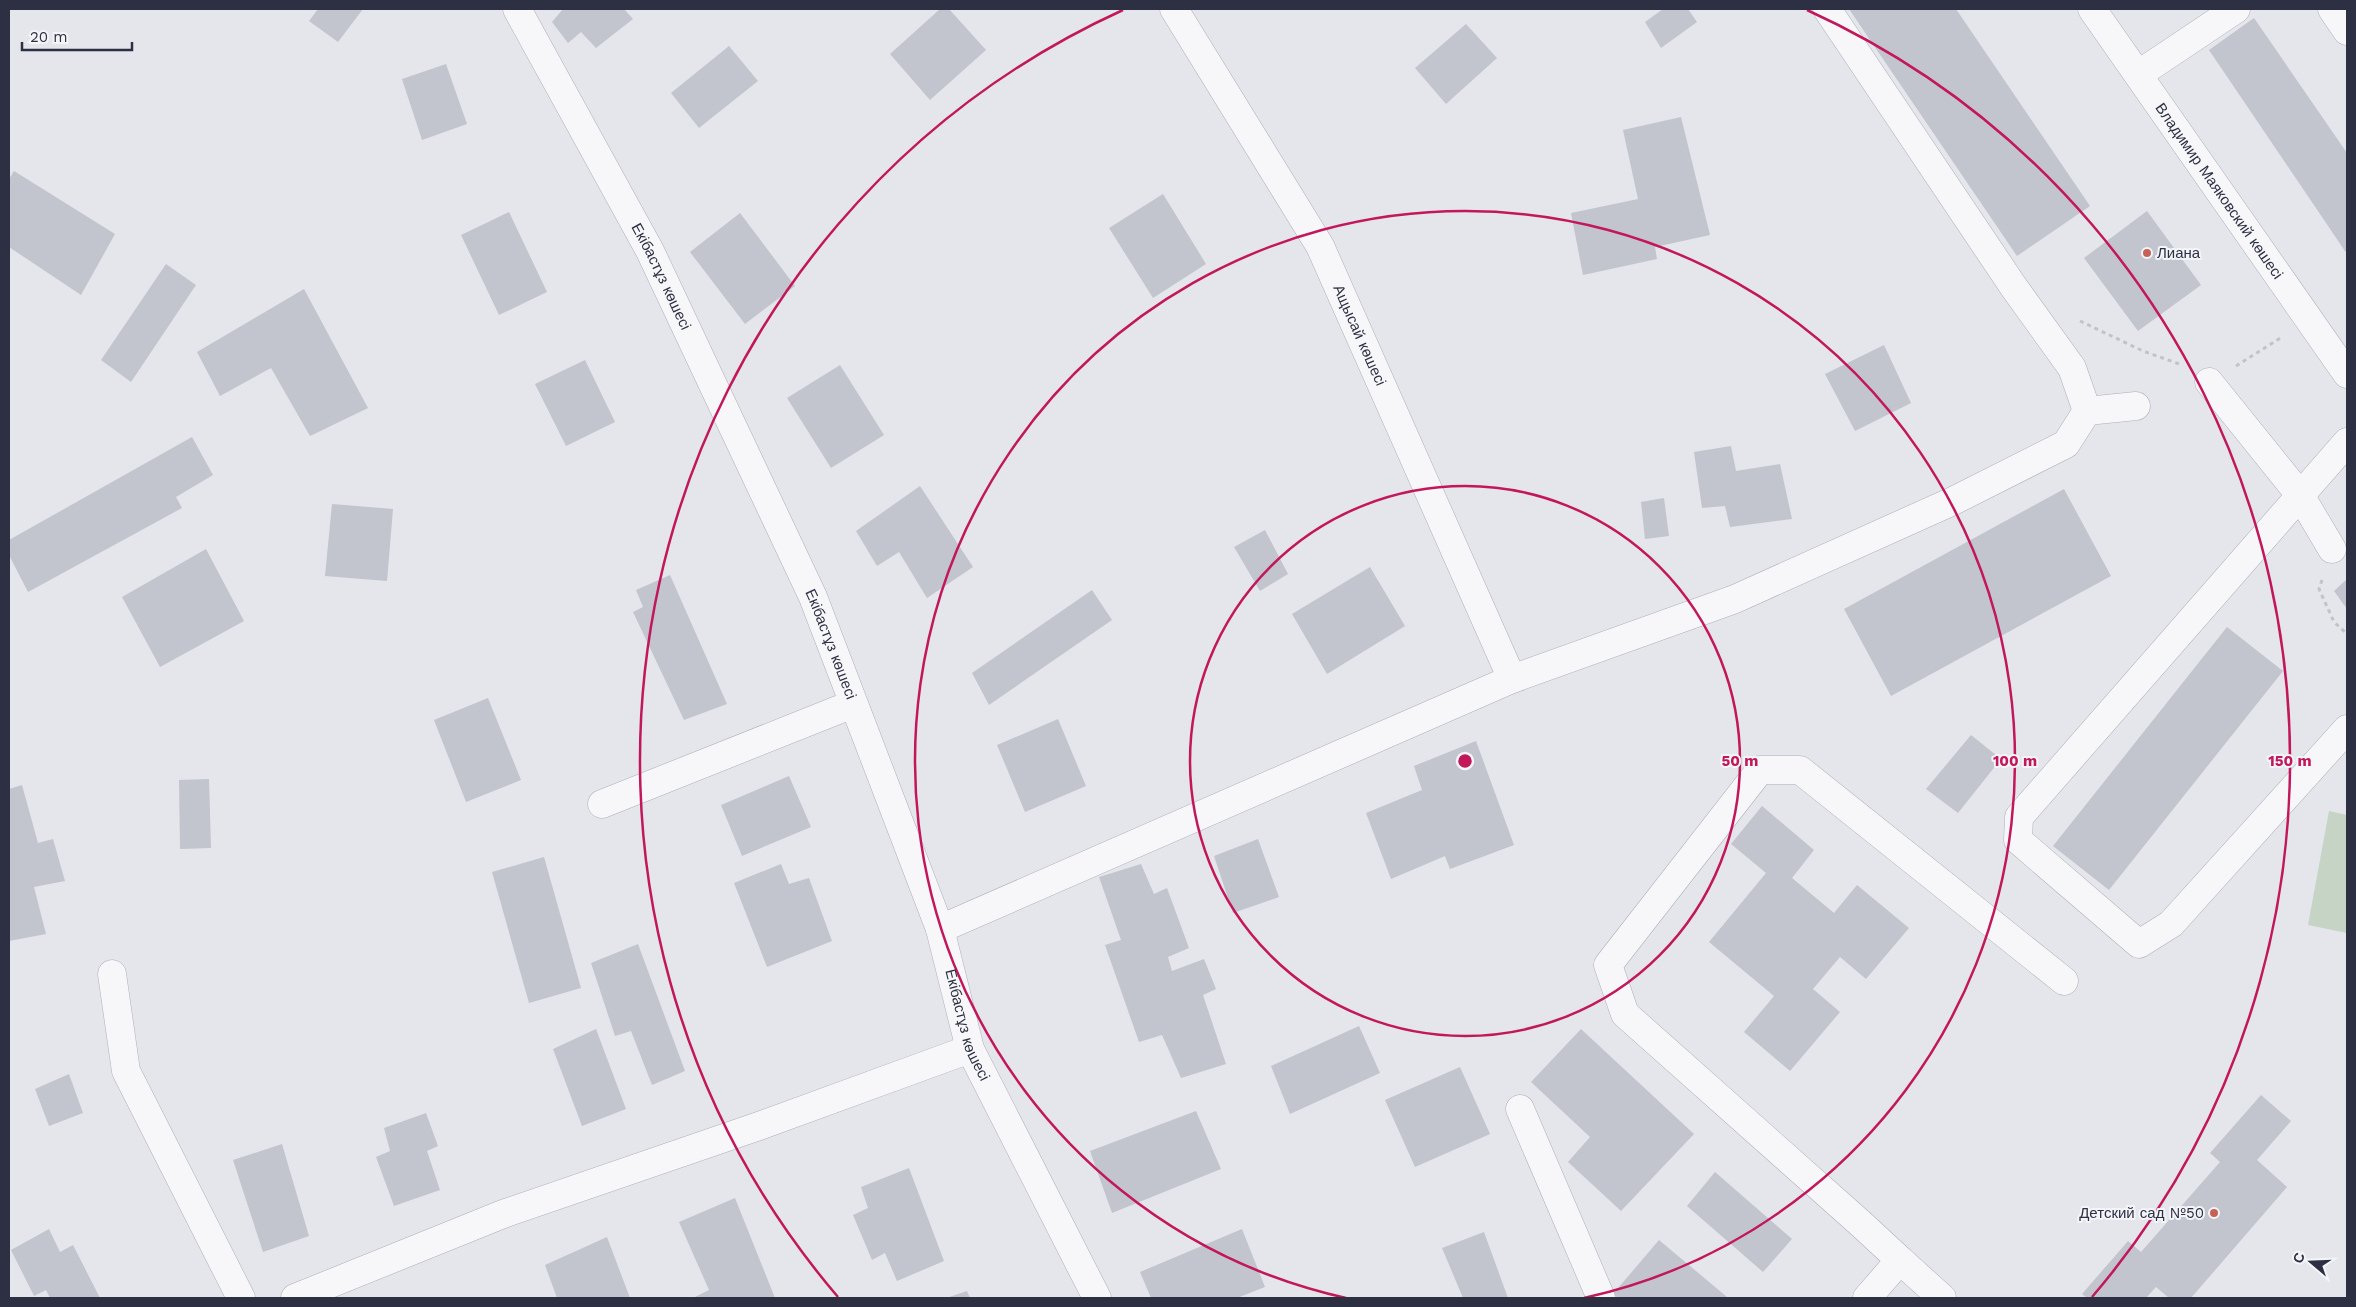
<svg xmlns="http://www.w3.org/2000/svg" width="2356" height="1307" font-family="'Work Sans',sans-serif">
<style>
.green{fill:#c6d4c6}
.building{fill:#c2c4ce}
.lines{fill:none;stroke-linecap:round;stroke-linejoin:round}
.minor-casing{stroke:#aeafb9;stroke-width:29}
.path{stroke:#c2c3ca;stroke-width:3;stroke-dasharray:4 4;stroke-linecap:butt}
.minor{stroke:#f7f7fa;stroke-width:28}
.ring{fill:none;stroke:#c2185b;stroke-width:2.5}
.poi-dot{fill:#c56155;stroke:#f4f5f9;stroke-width:2}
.labels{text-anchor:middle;stroke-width:4;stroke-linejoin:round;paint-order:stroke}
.street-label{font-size:15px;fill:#2d3043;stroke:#f4f5f9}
.poi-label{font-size:15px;fill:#2d3043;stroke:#f4f5f9;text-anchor:start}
.centre{fill:#c2185b;stroke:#f4f5f9;stroke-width:2.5}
.ring-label{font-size:15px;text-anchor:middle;font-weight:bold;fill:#c2185b;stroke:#f4f5f9;stroke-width:4;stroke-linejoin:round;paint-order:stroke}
</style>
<rect width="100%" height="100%" fill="#e5e6eb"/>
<path class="green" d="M2329 811 2347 815V933L2308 925Z"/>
<path class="building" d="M318 9H363L338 42 309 21Z
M563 9H624L633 19 596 48 581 32 568 43 552 22Z
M940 9H949L986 50 930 100 890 54Z
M1663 9H1688L1697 22 1661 48 1645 22Z
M1849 9H1956L2090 206 2017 256Z
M2254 18 2347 153V254L2209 50Z
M1466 24 1497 58 1446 104 1415 68Z
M729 46 758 81 699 128 671 93Z
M446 64 467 124 422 140 402 79Z
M1681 117 1710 235 1655 247 1657 259 1583 275 1571 213 1638 199 1623 130Z
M14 171 115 234 81 295 9 247V179Z
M1163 194 1206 264 1153 298 1109 228Z
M2147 211 2201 285 2138 331 2084 258Z
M509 212 547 292 499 315 461 235Z
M740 213 795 286 745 324 690 252Z
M166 264 196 285 131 382 101 360Z
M304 289 368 408 310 436 271 368 220 396 197 352Z
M1884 345 1911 403 1855 431 1825 374Z
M585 360 615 422 566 446 535 384Z
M840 365 884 435 831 468 787 398Z
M192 437 213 475 176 497 182 508 28 592 9 555V540Z
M1731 446 1736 471 1780 464 1792 519 1730 527 1725 506 1702 508 1694 452Z
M920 486 973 567 927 598 899 552 877 566 856 531Z
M2064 489 2111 576 1891 696 1844 609Z
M1664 498 1669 536 1645 539 1641 502Z
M332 504 393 509 387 581 325 576Z
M1265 530 1288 574 1260 591 1234 547Z
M206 549 244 621 160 667 122 597Z
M1370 567 1405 626 1327 674 1292 614Z
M670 575 727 704 684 720 633 612 643 607 636 590Z
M2347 579V609L2334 591Z
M1092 590 1112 620 989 705 972 673Z
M2227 627 2283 671 2109 890 2053 846Z
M488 698 521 780 466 802 434 720Z
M1058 719 1086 786 1025 812 997 745Z
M1971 735 2001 759 1958 813 1926 789Z
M1476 741 1514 845 1450 869 1445 856 1391 879 1366 813 1422 790 1414 766Z
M789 776 811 827 742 856 721 805Z
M209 779 211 848 180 849 179 780Z
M22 785 38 843 53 839 65 881 34 887 46 934 9 941V789Z
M1762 806 1814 850 1792 878 1834 913 1857 885 1909 928 1866 979 1840 957 1813 989 1840 1012 1790 1071 1744 1032 1774 996 1709 942 1766 873 1731 844Z
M1258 839 1279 897 1233 913 1214 856Z
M544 857 581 988 529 1003 492 872Z
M781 864 789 884 809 878 832 941 767 967 734 883Z
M1141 864 1154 894 1167 888 1189 948 1168 957 1172 971 1204 959 1216 989 1203 995 1226 1064 1181 1078 1162 1035 1139 1042 1105 945 1121 940 1099 877Z
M638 944 685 1071 652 1085 631 1031 615 1036 591 963Z
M1359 1026 1380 1073 1290 1114 1271 1066Z
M596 1029 626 1109 582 1126 553 1049Z
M1581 1029 1694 1134 1621 1211 1568 1162 1590 1137 1531 1082Z
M1460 1067 1490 1134 1415 1167 1385 1100Z
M69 1074 83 1113 49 1126 35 1089Z
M2261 1095 2291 1121 2257 1160 2287 1187 2191 1298H2169L2156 1287 2146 1298H2087L2082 1294 2128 1241 2141 1252 2220 1162 2210 1153Z
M1196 1111 1221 1169 1112 1213 1090 1151Z
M426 1113 438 1146 427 1151 440 1190 394 1206 376 1157 390 1151 384 1128Z
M282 1144 309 1236 263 1252 233 1160Z
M909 1168 944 1261 897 1281 885 1253 872 1260 853 1215 868 1208 861 1187Z
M1715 1172 1792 1239 1763 1272 1687 1206Z
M735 1198 775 1298H693L709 1290 679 1222Z
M49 1229 60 1252 73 1245 100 1298H50L46 1290 34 1296 11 1250Z
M1242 1229 1265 1287 1237 1298H1151L1140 1272Z
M1484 1232 1508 1298H1463L1442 1248Z
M607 1237 630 1298H557L545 1265Z
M1659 1240 1727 1297 1726 1298H1618L1613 1294Z
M967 1291 970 1298H946Z"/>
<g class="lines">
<g class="minor-casing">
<g id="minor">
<path id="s1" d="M517 9 650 251 813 597 940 929 970 1049 1097 1298"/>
<path id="s2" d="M1174 9 1320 246 1512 679"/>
<path d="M1827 9 2013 286 2072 368 2087 411"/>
<path id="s3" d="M2092 9 2347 374"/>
<path d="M2332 9 2347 31"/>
<path d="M2139 74 2236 9"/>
<path d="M2209 382 2300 495 2332 549"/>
<path d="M2347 442 2019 817 2018 840 2139 944 2171 924 2347 729"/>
<path d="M602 804 853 704"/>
<path d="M940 929 1512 679 1735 599 1953 501 2066 444 2087 411 2136 406"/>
<path d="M112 974 126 1071 241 1298"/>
<path d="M1520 1109 1601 1298"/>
<path d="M1900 1260 1860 1223 1625 1014 1608 965 1760 770H1800L2064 981"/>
<path d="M295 1298 503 1214 759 1126 970 1049"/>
<path d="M1867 1298 1900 1260 1942 1298"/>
</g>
</g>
<path class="path" d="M2080 321 2143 351 2182 365
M2236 366 2282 337
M2322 580 2319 589 2334 622 2347 634"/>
<use href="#minor" class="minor"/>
</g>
<g class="ring">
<circle cx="1465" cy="761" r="275"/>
<path d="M1346 1298A550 550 0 1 1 1584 1298"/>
<path d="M838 1297A825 825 0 0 1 1123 10M1807 10A825 825 0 0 1 2092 1297"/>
</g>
<g class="poi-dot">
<circle cx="2147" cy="253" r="5"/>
<circle cx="2214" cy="1213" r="5"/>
</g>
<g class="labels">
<g class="street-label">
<text dy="5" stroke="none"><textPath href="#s3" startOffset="222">Владимир Маяковский көшесі</textPath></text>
<text dy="5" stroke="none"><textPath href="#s1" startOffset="304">Екібастұз көшесі</textPath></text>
<text dy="5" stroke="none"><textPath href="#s2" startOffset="376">Ащысай көшесі</textPath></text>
<text dy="5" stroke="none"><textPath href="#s1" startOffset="709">Екібастұз көшесі</textPath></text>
<text dy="5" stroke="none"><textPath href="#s1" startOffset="1114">Екібастұз көшесі</textPath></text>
</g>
<g class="poi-label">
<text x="2157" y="258">Лиана</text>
<text x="2204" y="1218" text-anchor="end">Детский сад №50</text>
</g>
</g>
<circle cx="1465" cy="761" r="8" class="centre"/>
<g class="ring-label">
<text x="1740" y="766">50 m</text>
<text x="2015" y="766">100 m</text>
<text x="2290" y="766">150 m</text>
</g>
<rect width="2356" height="1307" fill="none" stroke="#2d3043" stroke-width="20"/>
<g transform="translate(2311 1262) rotate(289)" stroke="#f4f5f9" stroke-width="4" paint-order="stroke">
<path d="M0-4L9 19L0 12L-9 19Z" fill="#2d3043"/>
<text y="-8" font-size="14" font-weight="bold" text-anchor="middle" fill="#2d3043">С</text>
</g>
<path d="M22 42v8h110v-8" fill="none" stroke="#2d3043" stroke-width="2.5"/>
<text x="30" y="42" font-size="15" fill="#2d3043" stroke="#f4f5f9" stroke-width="4" paint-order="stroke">20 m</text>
</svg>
